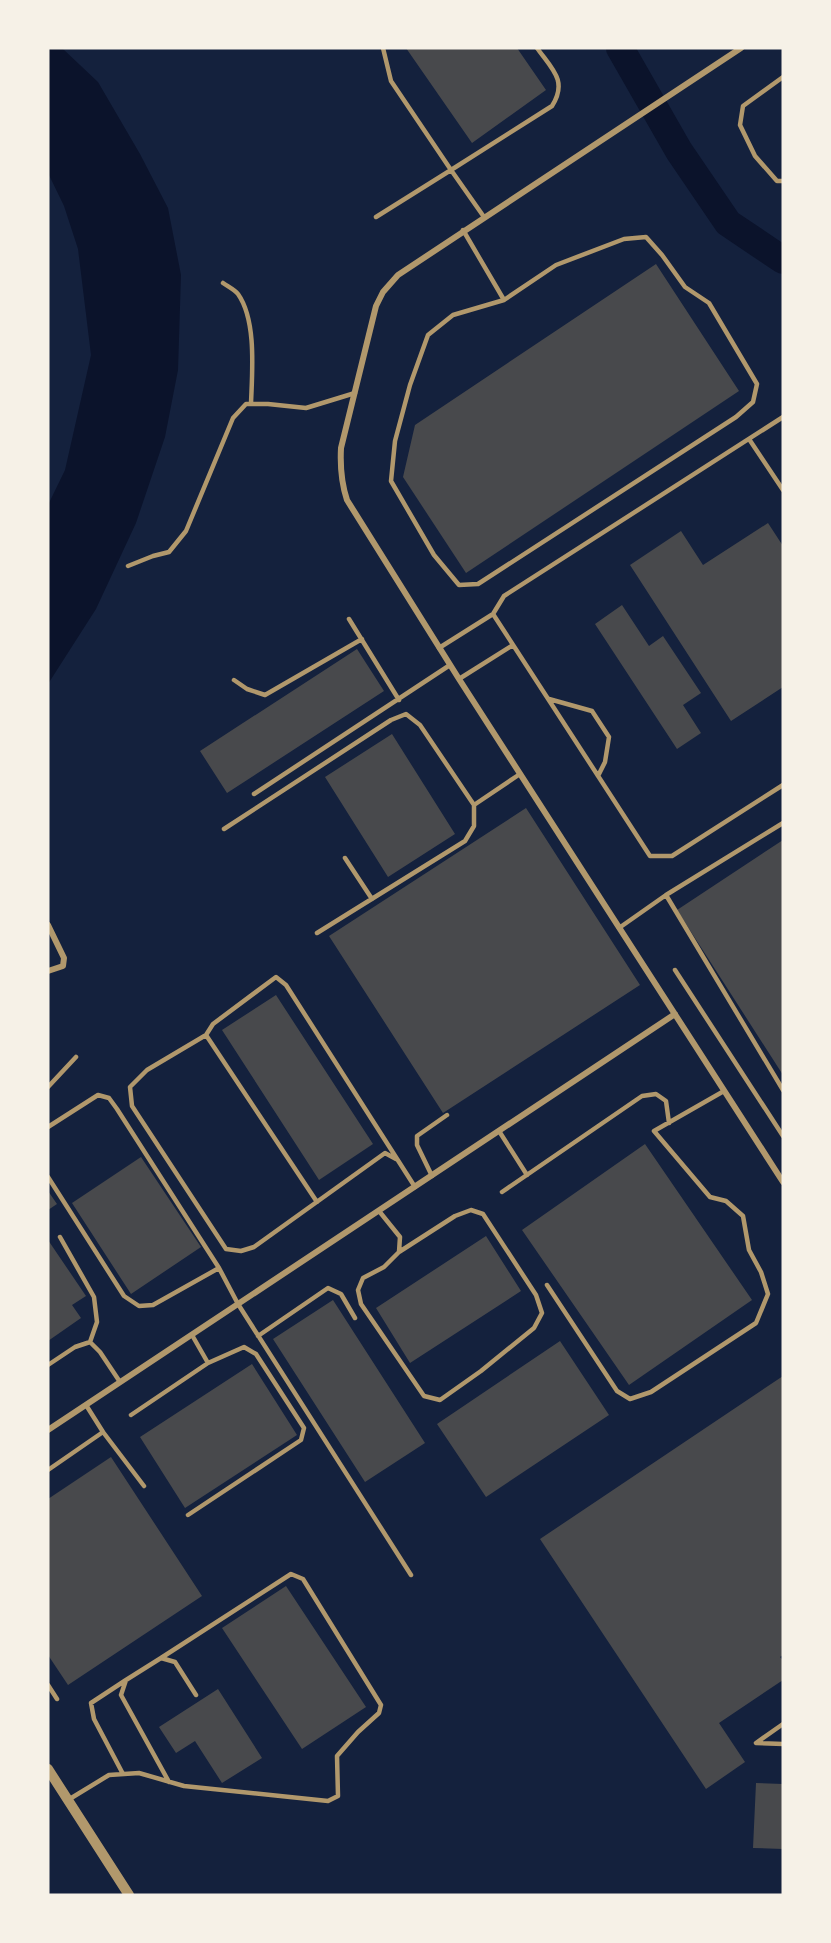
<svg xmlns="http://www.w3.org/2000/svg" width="831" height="1943" font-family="Arial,sans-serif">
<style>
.water{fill:#0b132b}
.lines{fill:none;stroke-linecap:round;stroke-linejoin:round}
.river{stroke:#0b132b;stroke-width:28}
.building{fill:#48494c}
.service{stroke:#b1986c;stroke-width:4.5}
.minor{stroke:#b1986c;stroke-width:6}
.tertiary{stroke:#b1986c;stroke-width:10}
</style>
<rect width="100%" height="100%" fill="#14213d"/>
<path class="water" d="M48 48H62L98 82 140 154 168 208 181 275 178 370 165 437 136 523 96 609 48 684V505L65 470 91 355 78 249 64 206 48 173Z"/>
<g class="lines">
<path class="river" d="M620 48 679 151 728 223 783 260"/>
</g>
<path class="building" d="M406 48H517L546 90 472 143Z
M656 264 739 391 466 573 403 477 415 425Z
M768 523 783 546V687L731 721 630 565 681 531 703 565Z
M622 605 649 646 663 636 701 693 683 705 701 733 677 749 595 624Z
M357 649 384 691 227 793 200 751Z
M392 734 455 834 388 877 325 777Z
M526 808 640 985 443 1113 329 936Z
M783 840V1075L677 910Z
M276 995 373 1144 319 1180 222 1030Z
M645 1144 752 1300 629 1385 522 1230Z
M141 1157 201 1247 131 1294 72 1203Z
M48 1191 57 1204 48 1210Z
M486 1236 521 1291 410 1363 376 1308Z
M48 1240 86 1296 72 1305 81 1318 48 1341Z
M333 1300 425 1443 365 1482 273 1339Z
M560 1341 609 1415 486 1497 437 1424Z
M252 1364 297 1435 185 1508 140 1437Z
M783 1376V1655L780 1657 783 1660V1680L719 1723 745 1762 706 1789 540 1539Z
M111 1457 202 1596 68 1685 48 1655V1499Z
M286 1586 366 1707 302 1749 222 1628Z
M218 1689 262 1758 222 1783 195 1741 176 1753 159 1727Z
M756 1783 783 1784V1849L753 1848Z"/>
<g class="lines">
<path class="service" d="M783 77 743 106 740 125 755 156 777 181H783
M376 217 451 170 391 81 383 48
M484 217 451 170 552 106C568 81 552 69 537 48
M463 230 504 300
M646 237 662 255 685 287 709 303 757 384 753 402 736 417 478 584 459 585 434 555 391 481 395 441 410 385 428 335 453 315 504 300 556 265 624 239Z
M223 283C227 286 235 290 238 294 257 321 252 373 251 404
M749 439 783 490
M128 566 153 556 169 552 186 531 233 418 246 404H268L306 408 355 393
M493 614 650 856H672L783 785
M349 619 399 700
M439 648 493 614 504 596 783 417
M459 679 513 645
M234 680 247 689 265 695 362 639
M549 699 592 711 609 737 605 762 598 776
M254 794 450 665
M224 829 391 720 406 714 420 725 474 805
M345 858 372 899
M666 895 783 1090
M619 928 666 895 783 823
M317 933 465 841 474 826V805L520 774
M675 970 783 1136
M206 1035 317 1202
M48 1087 76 1057
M48 1127 98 1095 109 1098 117 1109 219 1268 238 1304 411 1575
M499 1131 527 1175
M396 1159 385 1153 254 1247 241 1251 226 1249 132 1106 130 1087 147 1070 206 1035 213 1024 276 977 286 985 415 1187
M432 1176 417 1145V1136L447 1115
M48 1177 124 1296 139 1306 153 1305 219 1268
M502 1192 642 1096 656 1094 666 1101 669 1123
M471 1210 483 1214 536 1295 542 1313 534 1328 481 1371 440 1400 424 1396 361 1304 358 1290 363 1278 384 1267 399 1252 455 1216Z
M379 1211 400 1237 399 1252
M60 1237 94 1297 97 1322 90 1342
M547 1285 617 1391 630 1399 651 1392 756 1323 768 1294 761 1272 749 1250 743 1216 726 1201 710 1197 654 1131 724 1091
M258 1336 328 1288 341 1294 355 1318
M48 1365 75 1347 90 1342 100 1352 120 1382
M131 1415 208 1363 192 1335
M103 1432 144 1486
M48 1470 103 1432 86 1405
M188 1515 301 1440 304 1428 256 1354 244 1347 208 1363
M48 1685 57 1699
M783 1724 756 1743 783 1744
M123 1774 94 1719 91 1703 126 1680
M169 1782 121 1695 126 1680 161 1658 175 1662 196 1695
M68 1800 109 1775 139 1773 184 1786 328 1801 338 1796 337 1756 358 1732 379 1713 381 1705 303 1579 291 1574 161 1658"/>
<path class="minor" d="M741 48 398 275 383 292 376 306 341 448C340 467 341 482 347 500L459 679 783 1182
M48 925 64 958 63 966 48 971
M48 1430 675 1014"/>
<path class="tertiary" d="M48 1769 129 1895"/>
</g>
<rect width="831" height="1943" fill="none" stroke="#f6f1e7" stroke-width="99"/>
</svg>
